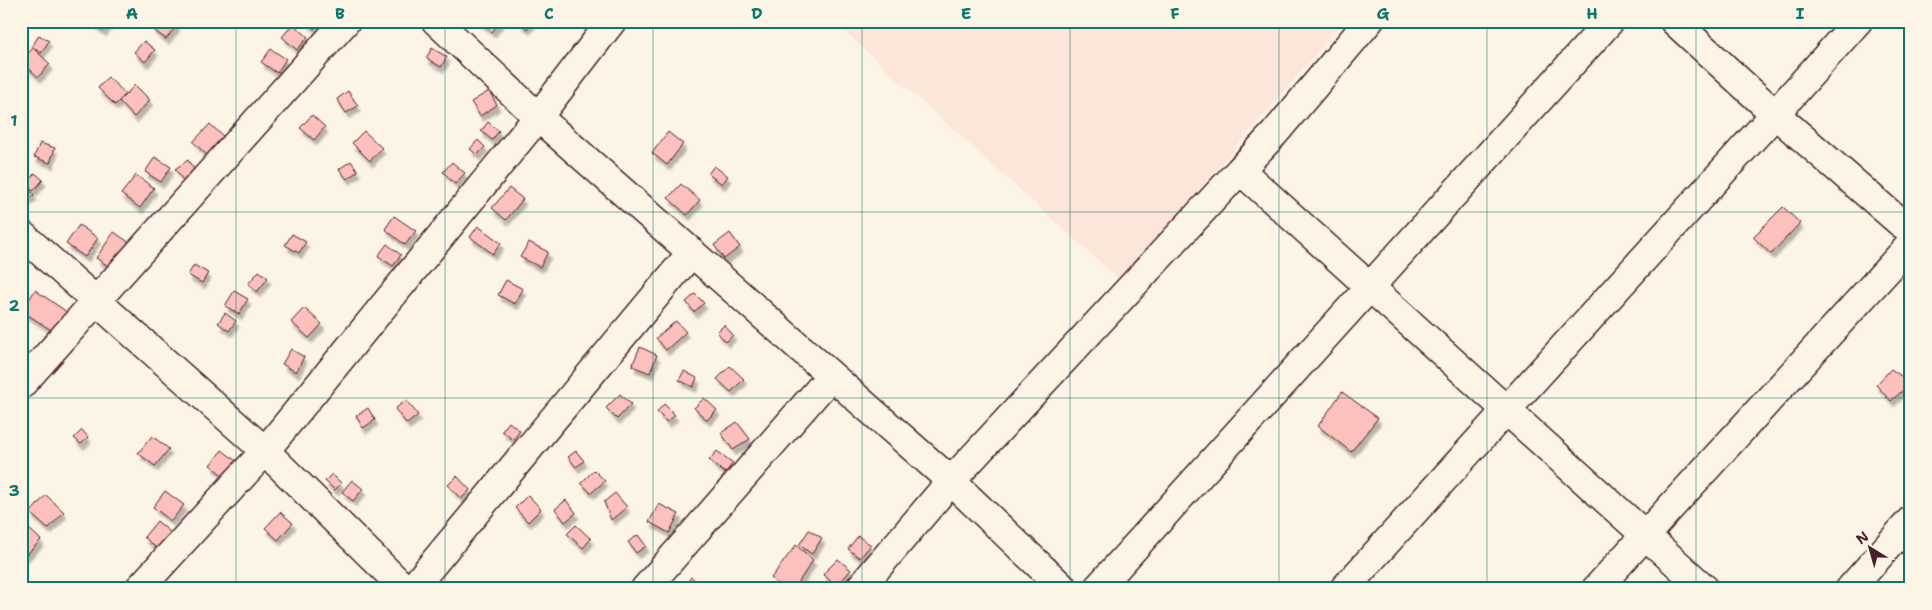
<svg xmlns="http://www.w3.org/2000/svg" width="1932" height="610" font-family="'Shantell Sans',sans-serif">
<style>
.built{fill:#fce5d9}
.building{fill:#fcc0bd;stroke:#4a1f2b;filter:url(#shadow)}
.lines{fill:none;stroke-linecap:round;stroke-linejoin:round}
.minor-casing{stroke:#4a1f2b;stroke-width:31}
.minor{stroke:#fcf5e5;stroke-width:28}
.grid{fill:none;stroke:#0f766e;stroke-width:1;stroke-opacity:0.55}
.neatline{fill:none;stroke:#0f766e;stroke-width:2}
.grid-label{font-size:16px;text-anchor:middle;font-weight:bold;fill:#0f766e}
</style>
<defs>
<filter id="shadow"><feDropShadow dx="3" dy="5.5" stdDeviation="1" flood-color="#0004"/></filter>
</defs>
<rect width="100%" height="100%" fill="#fcf5e5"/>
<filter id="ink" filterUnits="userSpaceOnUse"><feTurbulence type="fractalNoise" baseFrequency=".02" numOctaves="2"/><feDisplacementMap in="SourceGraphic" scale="10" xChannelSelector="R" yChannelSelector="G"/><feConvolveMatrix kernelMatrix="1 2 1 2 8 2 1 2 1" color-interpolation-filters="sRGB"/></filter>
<g filter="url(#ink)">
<path class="built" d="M833 21H1344L1121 281Z"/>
<path class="building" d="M90 21H111L103 31Z
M158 21H173L177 25 166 39 152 29Z
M305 21H320L314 29Z
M479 21H501L492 32Z
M518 21H533L527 29Z
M293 24 308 37 297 50 282 37Z
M39 35 49 41 41 53 32 47Z
M144 41 155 50 145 62 134 52Z
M33 48 50 64 38 77 21 61Z
M432 48 447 57 441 67 426 58Z
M271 49 286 59 277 73 261 62Z
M108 77 126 94 115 105 98 88Z
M135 85 150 100 134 117 119 101Z
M348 91 358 106 346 113 337 99Z
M489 91 497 105 480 116 471 102Z
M312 115 325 127 314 140 300 128Z
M488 122 499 131 492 140 481 131Z
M210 124 225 138 208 156 193 142Z
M364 131 382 148 370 161 352 143Z
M668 132 683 144 667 165 652 153Z
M478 140 485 147 477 155 470 149Z
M40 143 55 148 50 163 34 157Z
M155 157 171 167 161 182 145 172Z
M188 160 197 174 185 183 175 169Z
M351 161 358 171 347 179 339 169Z
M452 162 465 173 455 184 443 172Z
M714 166 728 176 722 184 708 174Z
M35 173 43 180 33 191 25 184Z
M136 175 154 188 140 208 121 194Z
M21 180 34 195 25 202 21 198Z
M681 184 700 200 687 215 668 198Z
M509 188 523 199 506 220 492 208Z
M1783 207 1800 223 1771 254 1753 237Z
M394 216 416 231 405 245 385 229Z
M79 225 98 238 85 257 66 244Z
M478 226 501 243 493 254 470 237Z
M114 232 130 243 113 269 96 258Z
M730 233 740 247 724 259 714 245Z
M292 234 306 242 299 253 285 245Z
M529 242 548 252 540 267 520 257Z
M387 244 401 255 393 266 378 256Z
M194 265 208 273 202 283 188 275Z
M259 271 268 278 257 292 248 284Z
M506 280 523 289 515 304 498 295Z
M35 290 67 312 54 332 22 311Z
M234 291 248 299 239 314 225 306Z
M695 294 704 303 694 312 686 302Z
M304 308 322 324 309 338 291 322Z
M225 313 236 321 229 331 218 323Z
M676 321 686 332 666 350 656 338Z
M724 325 733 335 726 342 717 332Z
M640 347 657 355 650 373 632 366Z
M291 349 304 357 296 372 282 364Z
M730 366 744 379 731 392 717 379Z
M1891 369 1911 383 1891 401 1876 385Z
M684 371 697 378 693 387 679 380Z
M1342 392 1378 418 1351 452 1318 426Z
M620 394 631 404 617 419 606 408Z
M704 398 717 410 707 420 694 408Z
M406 400 418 415 407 424 395 409Z
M664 404 675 415 667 422 657 412Z
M368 408 375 420 363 428 356 416Z
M509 422 520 431 513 440 502 431Z
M737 422 750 439 733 450 721 433Z
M82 430 88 437 81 444 74 438Z
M152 436 169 449 155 466 138 453Z
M222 450 244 467 231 482 210 465Z
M576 451 584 461 576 467 568 457Z
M717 451 733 463 725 473 709 460Z
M594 470 605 481 591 493 581 483Z
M332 474 341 483 335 490 325 481Z
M457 476 470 490 461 499 448 485Z
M352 480 363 489 353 501 342 492Z
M165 491 184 505 171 521 153 507Z
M615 493 627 507 611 520 604 502Z
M46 495 64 512 48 529 30 513Z
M528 495 541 509 528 522 515 508Z
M566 500 576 513 565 522 555 509Z
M659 504 679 514 669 533 649 522Z
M280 512 293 523 278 540 265 528Z
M157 521 176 537 162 553 144 537Z
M576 525 591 539 583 548 567 534Z
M26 526 41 540 24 557 21 555V531Z
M809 530 822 538 812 554 799 545Z
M638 535 646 546 636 553 628 542Z
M858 536 871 545 860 558 848 549Z
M796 545 813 560 794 589H783L771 578Z
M838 559 851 570 836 586 823 574Z
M691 577 707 589H683Z"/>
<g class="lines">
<g class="minor-casing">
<path id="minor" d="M436 21 538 117 951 481 1064 589
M1369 21 1274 134 1240 170 1705 589
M1674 21 1775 114 1911 232
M21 234 265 451 405 589
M21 385 346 21
M139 589 265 451 538 117 612 21
M412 589 692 252
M645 589 831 376
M859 589 951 481 1240 170
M1097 589 1610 21
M1344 589 1775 114 1858 21
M1596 589 1911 244
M1850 589 1911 520"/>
</g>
<use href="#minor" class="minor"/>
</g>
</g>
<path class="grid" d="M236 21V589M445 21V589M653 21V589M862 21V589M1070 21V589M1279 21V589M1487 21V589M1696 21V589M21 212H1911M21 398H1911"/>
<rect width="1932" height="610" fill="none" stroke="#fcf5e5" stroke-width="55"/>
<g transform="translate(1870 548) rotate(323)" stroke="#fcf5e5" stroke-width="4" paint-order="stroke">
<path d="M0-4L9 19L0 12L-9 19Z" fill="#4a1f2b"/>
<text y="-8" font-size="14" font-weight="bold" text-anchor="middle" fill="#4a1f2b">N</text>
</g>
<rect x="28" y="28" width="1876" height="554" class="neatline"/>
<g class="grid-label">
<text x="132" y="19">A</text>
<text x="340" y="19">B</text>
<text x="549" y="19">C</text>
<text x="757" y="19">D</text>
<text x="966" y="19">E</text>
<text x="1175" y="19">F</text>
<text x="1383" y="19">G</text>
<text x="1592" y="19">H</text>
<text x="1800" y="19">I</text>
<text x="14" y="126">1</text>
<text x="14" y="311">2</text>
<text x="14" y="496">3</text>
</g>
</svg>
